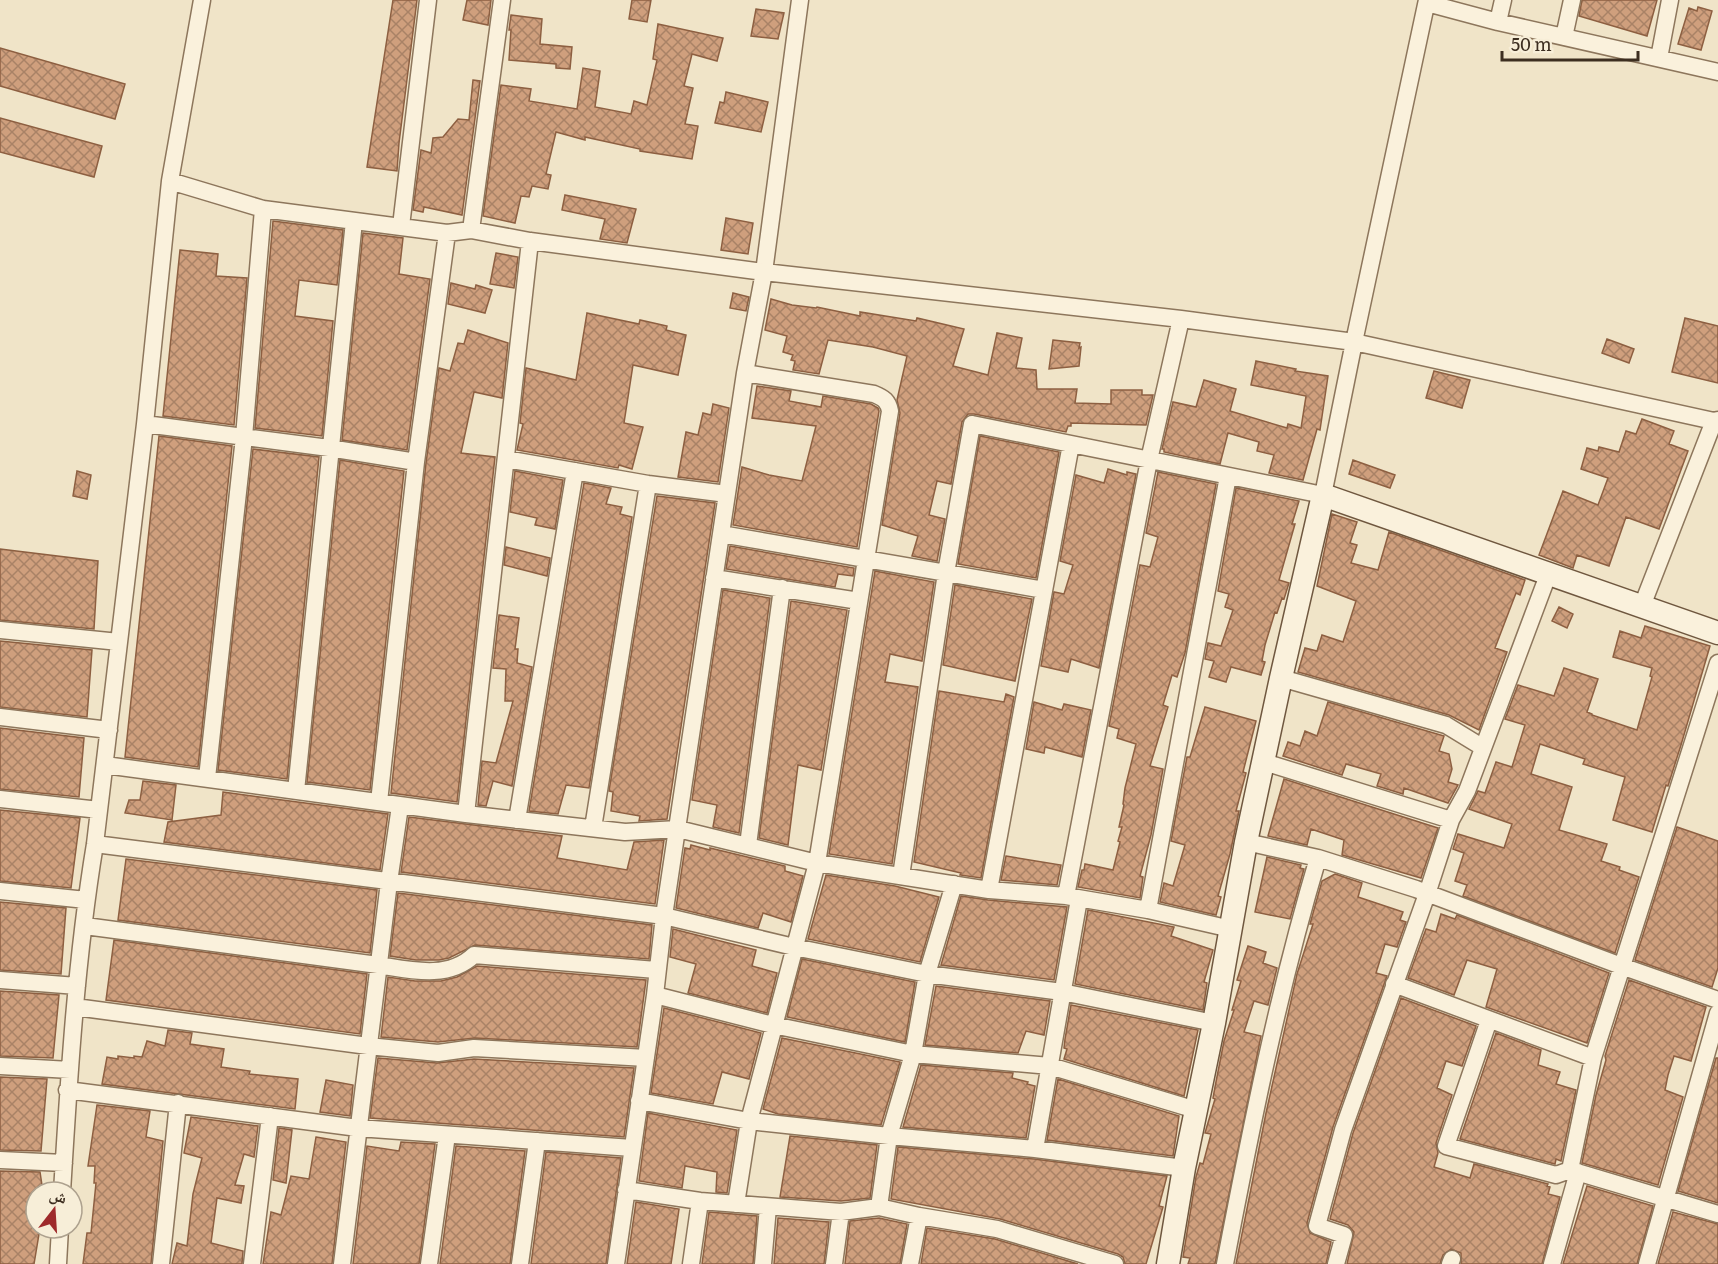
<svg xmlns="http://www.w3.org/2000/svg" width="1718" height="1264" font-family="Literata,'Noto Naskh Arabic',serif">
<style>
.building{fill:url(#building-cross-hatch);stroke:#8d5f41;stroke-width:1.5}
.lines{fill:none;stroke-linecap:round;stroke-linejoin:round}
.street-casing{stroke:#8d765c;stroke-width:19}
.secondary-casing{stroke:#6f573f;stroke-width:25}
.street{stroke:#faf1dc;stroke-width:16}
.secondary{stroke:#faf1dc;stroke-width:22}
</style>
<defs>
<pattern id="building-cross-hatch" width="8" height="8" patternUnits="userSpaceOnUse" patternTransform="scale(1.5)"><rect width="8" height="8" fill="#cf9f7d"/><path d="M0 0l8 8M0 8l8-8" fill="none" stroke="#a98266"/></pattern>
</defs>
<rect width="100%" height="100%" fill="#f0e4c8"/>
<path class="building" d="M393 0H417L399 143 397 171 367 167Z
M467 0H491L488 25 463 20Z
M632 0H651L647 22 629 19Z
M1582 0H1657L1647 36 1579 16Z
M1698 7 1712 11 1701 50 1678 44 1689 8 1697 11Z
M756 9 784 13 778 39 751 36Z
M511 15 542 19 540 44 572 47 570 69 556 68V64L509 60 511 30H509Z
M658 24 723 38 717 61 692 54 684 86 693 88 685 124 698 126 692 159 640 151V149L585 137V140L556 132 546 174 551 175 548 189 532 186 529 197 521 196 515 223 483 216 501 85 531 89 529 101 577 109 583 68 600 71 595 107 631 114 634 101 647 105 657 60 653 59Z
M0 48 125 84 115 119 0 86Z
M473 80 480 81 462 215 424 207 423 212 413 210 421 150 431 153 433 138 443 137 458 119 469 120Z
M726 92 768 102 761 132 715 123 720 102 724 103Z
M0 118 102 146 94 177 0 152Z
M565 195 636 209 627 243 600 239 605 219 562 210Z
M726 218 753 223 748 254 721 250Z
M273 221 343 230 337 285 299 280 295 316 333 321 322 436 255 428Z
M363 233 403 238 399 274 430 279 407 450 342 440Z
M180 250 218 254 216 276 247 278 234 425 163 416Z
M496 253 518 257 514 288 490 284Z
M451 283 475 289 476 285 492 290 485 313 448 304Z
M733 293 749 297 746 311 730 308Z
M771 299 792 305 816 308 817 307 860 316V312L916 321 917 318 964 329 953 366 988 375 997 333 1022 338 1016 368 1036 370 1037 389H1077L1075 403 1111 404V390H1142V395H1153L1146 425 1071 423V426H1068L1066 432 974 414H968L962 422 951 484 937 481 929 515 945 519 937 561 912 556 918 536 882 525 900 413 897 400 907 356 873 347 828 340 819 374 793 370 795 361 791 360 793 355 783 352 787 336 765 330Z
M587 313 639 324 640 320 667 326 666 330 686 335 678 375 633 365 624 423 643 427 632 469 619 465 618 468 517 450 523 424 520 423 526 368 576 380Z
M1685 318 1718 326V383L1672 372Z
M468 330 508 343 502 398 474 392 461 453 495 457 457 802 391 793 426 463 439 368 450 371 458 343 464 344Z
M1607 339 1634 349 1629 363 1602 353Z
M1053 340 1080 343 1079 348 1081 347 1079 366 1049 369Z
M1256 361 1296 369 1295 371 1328 376 1320 430 1317 429 1303 480 1269 473 1274 455 1257 451 1259 442 1228 433 1220 464 1164 452V449H1162L1173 402 1196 407 1204 380 1236 389 1230 411 1287 428 1288 424 1301 428 1306 396 1251 385Z
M1434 371 1470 380 1462 408 1426 398Z
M757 386 791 391 789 401 821 407 823 396 871 404 878 408 879 411 857 547 733 525 742 467 769 475 802 481 816 426 752 418Z
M713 404 729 408 718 482 678 477 686 432 698 435 703 413 711 415Z
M1642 419 1674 431 1669 444 1688 451 1659 529 1626 517 1609 566 1577 555 1573 568 1539 555 1563 491 1598 505 1608 478 1581 469 1587 448 1598 451 1599 447 1619 452 1626 431 1636 434Z
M159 436 232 446 198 767 125 757Z
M980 436 1059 452 1036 578 958 564Z
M253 449 319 457 287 779 218 770Z
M340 460 404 471 370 790 307 782Z
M1353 460 1395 475 1390 488 1349 474Z
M1108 469 1127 475V472L1136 474 1099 668 1071 659 1068 672 1041 666 1054 592 1064 594 1073 565 1060 561 1076 475 1104 483Z
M77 471 91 475 87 499 73 496Z
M515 471 563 480 555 529 535 525 537 518 510 512Z
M1158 472 1216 484 1185 653 1177 677 1172 675 1163 705 1168 707 1150 766 1163 769 1151 835 1140 876 1143 877 1140 898 1078 887 1082 870H1084L1085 864 1113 870 1120 842 1118 841 1122 827H1119L1124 805 1123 804 1125 788 1136 744 1117 738 1119 729 1109 726 1140 565 1150 567 1158 537 1146 533Z
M584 483 611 488 606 504 622 507 620 514 632 517 589 788 566 785 558 814 529 811Z
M1236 488 1299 501 1292 524H1295L1279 580 1289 583 1284 599 1282 598 1277 613 1275 612 1265 645 1262 661 1265 662 1261 675 1231 667 1226 682 1209 677 1214 661 1205 659 1208 643 1221 646 1233 610 1225 607 1229 594 1218 591Z
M657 496 715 503 667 819 639 821 640 816 611 811 613 792 609 791Z
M1332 514 1357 522 1350 543 1357 545 1351 563 1378 570 1389 532 1525 580 1520 595 1516 593 1495 648 1507 652 1479 730 1449 715 1298 672 1305 648 1317 651 1322 635 1343 642 1356 601 1317 586Z
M730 546 854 568 853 576 838 574 835 587 726 569Z
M506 547 550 558 547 576 504 565Z
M0 549 98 561 94 629 0 620Z
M875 571 934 582 922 661 890 654 885 682 918 687 892 864 829 854Z
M955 585 1032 599 1015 681 943 665Z
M723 590 770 598 739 833 713 827 717 805 692 800Z
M791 601 847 610 821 770 798 765 788 845 759 838Z
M1559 607 1573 614 1567 628 1552 621Z
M499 615 519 618 515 649H518L517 663 532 667 512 786 493 781 486 806 478 805 482 761 496 763 513 701H505L506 669 493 668Z
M1645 626 1710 646 1681 745 1668 786 1666 785 1652 832 1613 820 1625 777 1583 764 1585 759 1540 744 1531 774 1572 787 1559 830 1607 844 1601 861 1620 867 1619 870 1639 877 1615 953 1463 896 1467 885 1455 881 1464 853 1453 849 1458 834 1504 848 1512 824 1469 809 1478 791 1485 793 1496 762 1512 767 1525 725 1505 719 1518 685 1554 696 1564 668 1598 679 1587 712 1592 714V715L1637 730 1652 677 1650 676 1652 668 1613 657 1620 631 1641 638Z
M0 641 92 650 87 717 0 707Z
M939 691 1004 702 1006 694 1014 697 981 878 960 875 961 873 914 862Z
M1034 702 1062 710 1064 704 1091 710 1082 757 1045 747 1044 753 1026 749Z
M1328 702 1444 736 1439 751 1449 754 1452 769 1448 782 1458 785 1448 803 1404 788 1403 794 1377 786 1381 774 1346 764 1342 775 1283 756 1288 742 1300 746 1305 731 1317 736Z
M1205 707 1256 721 1243 772 1246 773 1236 811H1239L1230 854 1218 896 1221 897 1216 915 1160 902 1164 883 1173 886 1185 845 1171 841 1187 757H1190Z
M0 728 84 738 79 797 0 789Z
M1284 779 1438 828 1421 878 1342 855 1344 840 1311 829 1307 845 1268 836Z
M143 781 176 785 172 820 125 813 129 800H140Z
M223 792 388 814 380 870 164 842 168 822 221 815Z
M0 810 80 818 71 888 0 881Z
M409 817 562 836 557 858 627 870 634 842 664 840 655 904 401 872Z
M1677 827 1718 841V968L1712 987 1635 960Z
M691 845 710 850V848L785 866V871L803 876 791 922 763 913 758 928 676 908 685 848 690 849Z
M1006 856 1061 865 1057 885 1001 880Z
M1267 857 1301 865 1300 868 1304 869 1290 919 1255 912Z
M126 859 377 890 370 953 118 920Z
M1335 874 1362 883 1358 897 1403 912 1400 920 1406 922 1397 947 1385 944 1376 973 1387 976 1333 1127 1307 1223 1310 1233 1331 1242 1326 1264H1236L1266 1113 1297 974 1313 924H1310L1322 881Z
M826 875 895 886 939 897 920 962 808 939Z
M398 893 652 925 649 959 475 945 449 958 439 960H416L390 956Z
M961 896 988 900 1067 907 1054 980 941 965Z
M0 902 66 908 61 974 0 970Z
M1088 910 1174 927 1171 936 1213 950 1204 982 1207 983 1203 1010 1075 984Z
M1441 914 1455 919 1457 915 1609 973 1587 1043 1486 1007 1497 969 1467 960 1454 995 1408 978 1426 929 1436 932Z
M673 929 756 950 752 966 777 973 767 1013 688 993 696 964 670 957Z
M114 940 367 974 360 1034 106 1000Z
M1248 946 1266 952 1263 963 1277 968 1268 1005 1254 1001 1244 1032 1261 1036 1215 1264H1188L1190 1258 1183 1257 1196 1177 1200 1163 1203 1164 1211 1134 1205 1133 1215 1099 1213 1098 1215 1087 1224 1041 1234 1010H1232L1241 981 1237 980Z
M802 959 915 982 905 1042 787 1017Z
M477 966 646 980 637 1047 475 1038 438 1042 381 1037 388 977 415 981H441L457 977Z
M1629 980 1706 1007 1691 1061 1674 1056 1668 1075 1665 1090 1683 1097 1658 1185 1582 1163 1596 1095 1606 1060 1605 1056Z
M936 986 1050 1001 1044 1035 1026 1031 1018 1053 925 1045Z
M0 991 59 995 53 1058 0 1056Z
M1401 998 1476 1026 1462 1066 1446 1061 1437 1088 1452 1095 1436 1143 1438 1153 1434 1167 1470 1178 1474 1164 1548 1184 1547 1186 1550 1187 1548 1194 1560 1197 1542 1264H1461V1253L1451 1249 1443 1255 1440 1264H1347L1354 1232 1348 1225 1330 1219 1353 1133Z
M1071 1005 1198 1030 1184 1096 1064 1059 1067 1049 1064 1048 1065 1039Z
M664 1008 761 1033 749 1079 722 1072 713 1104 651 1093Z
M168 1030 192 1033 190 1044 224 1049 221 1067 250 1071 249 1074 298 1079 295 1109 102 1084 107 1057 118 1059V1056L134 1058V1056L142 1057 147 1041 165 1046Z
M1496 1033 1541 1050 1538 1065 1560 1072 1556 1084 1576 1090 1561 1161 1556 1159 1555 1164 1460 1139Z
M782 1038 900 1062 881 1125 778 1114 763 1109Z
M378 1058 437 1063 474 1059 634 1068 624 1137 370 1118Z
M1716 1058H1718V1203L1678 1191Z
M921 1065 1013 1073 1012 1078 1028 1082 1027 1084 1035 1086 1026 1138 903 1127Z
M0 1077 47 1079 41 1151 0 1150Z
M1058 1079 1179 1116 1173 1156 1047 1140Z
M326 1080 353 1085 350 1116 320 1112Z
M97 1105 150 1111 146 1137 163 1141 151 1264H83L87 1233H91L96 1183H94L95 1166H88Z
M648 1113 737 1130 727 1193 716 1192 717 1172 685 1166 682 1188 639 1181Z
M191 1117 258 1126 254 1157 244 1154 235 1185 244 1186 241 1203 217 1198 211 1243 243 1251 242 1264H172L177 1243 187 1246 193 1194 202 1158 184 1153Z
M279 1128 292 1130 286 1183 273 1180Z
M790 1136 877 1145 870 1198 841 1201 780 1197Z
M316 1137 346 1142 332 1264H263L271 1212 281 1215 291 1176 309 1179Z
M401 1142 435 1144 419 1264H353L367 1146 399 1151Z
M456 1146 525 1151 510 1264H440Z
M898 1147 1034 1159 1167 1176 1159 1206 1163 1207 1146 1264H1125L1123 1257 1118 1254 1000 1219 891 1199Z
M546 1152 621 1158 606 1264H531Z
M0 1171 40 1172 43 1192H36V1228H40L34 1264H0Z
M1587 1186 1653 1206 1637 1264H1563Z
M636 1202 679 1209 671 1264H627Z
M709 1212 757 1216 753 1264H702Z
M1673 1212 1718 1224V1264H1658Z
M778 1218 829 1222 824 1264H774Z
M879 1218 907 1224 900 1264H845L850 1221Z
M927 1228 995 1239 1078 1264H921Z"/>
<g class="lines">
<g class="street-casing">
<path id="street" d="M1427 3 1498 22 1718 72
M1498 22 1503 0
M1564 37 1572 0
M1659 58 1670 0
M170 181 263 209 447 233 471 230 530 241 764 272 1181 319 1354 342 1427 0
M401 226 428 0
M471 230 502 0
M145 424 329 448 416 462
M506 459 648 484 727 494
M721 534 1044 590
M714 578 859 601
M1642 606 1714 421 1718 420
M0 630 119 642
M1281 678 1446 725 1482 747
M0 717 109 730
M1264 762 1451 820
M105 765 466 814 625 832 678 829 817 863 989 890 1066 896 1148 910 1231 929
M207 778 244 437 263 209
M296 791 354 221
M0 799 99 810
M379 802 416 462 447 233
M466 814 530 241
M517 820 575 471
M593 828 648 484
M1246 842 1318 858 1416 889 1624 967 1718 1000
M95 844 664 916 794 947 927 974 1062 992 1214 1023
M748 845 782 588
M901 876 946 573 972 424 1323 495 1354 342 1718 422
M989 890 1071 444
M0 891 86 900
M1066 896 1149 460 1181 319
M1148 910 1228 476
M85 926 378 965C410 970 448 980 474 955L656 970
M0 980 77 986
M1394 984 1593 1058
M655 995 773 1025 913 1054 1050 1066 1196 1110
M75 1007 368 1046 438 1053 474 1048 646 1058
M1489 1020 1446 1146 1556 1175 1570 1170 1718 1214
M0 1066 70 1070
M67 1090 358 1128 632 1148
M639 1101 749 1121 889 1136 1035 1149 1184 1168
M1035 1149 1079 899
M0 1160 64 1163
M1570 1170 1593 1058 1718 663
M626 1190 700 1201 841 1212 879 1207 919 1216 997 1229 1115 1264
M62 1192C69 1076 76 959 95 844L145 424 170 181 202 0
M736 1204 749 1121 817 863 890 411C888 401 884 398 874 394L745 373
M879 1207 889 1136 913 1054 927 974 954 884
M58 1264 60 1228
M161 1264 178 1103
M252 1264 270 1116
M342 1264 389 882 400 806
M429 1264 447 1135
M520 1264 537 1141
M616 1264 655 995 664 916 745 373 764 272 800 0
M691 1264 700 1201
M763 1264 768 1207
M834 1264 841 1212
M910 1264 919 1216
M1225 1264C1251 1128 1278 992 1318 858
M1336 1264 1344 1235 1317 1226 1343 1130 1427 894 1451 820 1467 791 1548 575
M1450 1264 1452 1259
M1552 1264 1578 1172
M1647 1264 1718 1013"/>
</g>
<g class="secondary-casing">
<path id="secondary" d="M1168 1264 1184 1168 1214 1023 1246 842 1281 678 1323 495 1718 633"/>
</g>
<use href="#street" class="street"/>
<use href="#secondary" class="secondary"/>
</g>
<g transform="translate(54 1210) rotate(17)"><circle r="28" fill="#f7eed8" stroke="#ada18e" stroke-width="1.5"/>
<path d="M0-4.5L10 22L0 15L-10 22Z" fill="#9e2a2b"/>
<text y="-9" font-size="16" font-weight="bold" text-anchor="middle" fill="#3d2e20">ش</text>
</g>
<path d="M1502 51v9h136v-9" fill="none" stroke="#3d2e20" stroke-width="3"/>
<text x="1511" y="51" font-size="18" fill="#3d2e20" stroke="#f7eed8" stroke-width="4.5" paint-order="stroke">50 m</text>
</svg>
